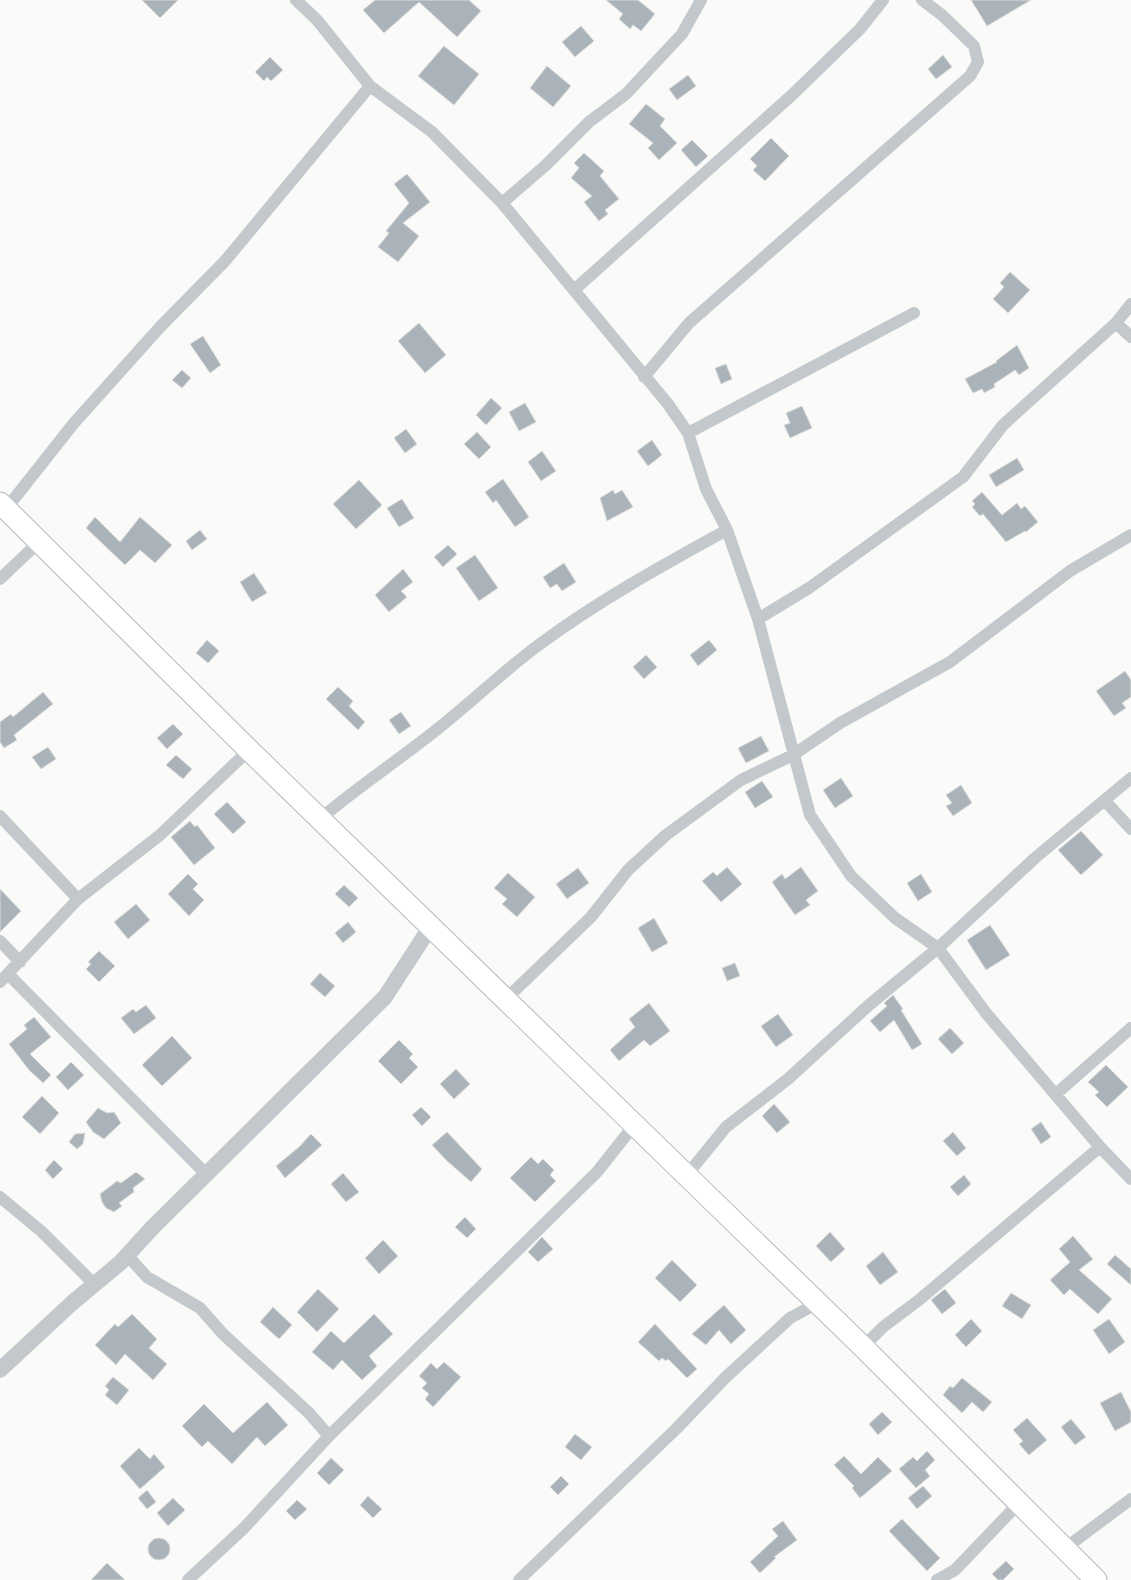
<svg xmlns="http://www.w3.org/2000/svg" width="1131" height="1580" font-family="Commissioner,sans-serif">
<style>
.building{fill:#aab3b9;stroke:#dcdcda}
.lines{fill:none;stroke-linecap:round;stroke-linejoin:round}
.primary-casing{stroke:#b5babe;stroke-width:23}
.minor{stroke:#c3c8cc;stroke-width:12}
.tertiary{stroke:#c3c8cc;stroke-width:16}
.primary{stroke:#fff;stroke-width:21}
</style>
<rect width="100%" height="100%" fill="#fafaf8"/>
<path class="building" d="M142 0H178L160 18Z
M375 0H469L481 11 457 37 419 2 384 33 363 10Z
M606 0H638L655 14 641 31 633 25 630 29 619 19 623 14Z
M971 0H1031L987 26Z
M581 26 594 41 575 57 562 42Z
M444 46 479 74 454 105 418 76Z
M943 55 952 67 936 79 928 69Z
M270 57 283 70 271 81 267 77 264 81 255 72Z
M547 66 571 86 553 107 530 88Z
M688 75 696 86 677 100 669 89Z
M646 104 665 119 660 126 677 143 659 160 648 148 653 143 629 124Z
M771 138 789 156 765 181 753 170 757 166 750 159Z
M692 140 708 156 696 167 681 150Z
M584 153 604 171 600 176 619 199 605 210 608 214 599 221 584 202 592 196 571 178 579 168 574 163Z
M407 174 430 202 403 223 419 236 398 262 378 247 389 233 386 231 409 203 394 184Z
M1010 272 1030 290 1008 313 993 299 1004 287 1000 283Z
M419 323 446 355 425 373 398 341Z
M203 336 221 365 210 373 190 344Z
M1017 345 1029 368 1019 375 1015 370 994 384 995 387 984 393 982 389 973 393 965 379 997 362 996 361Z
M726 364 732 379 721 384 715 368Z
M182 370 191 378 182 388 172 380Z
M491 398 502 408 486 425 476 415Z
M525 403 536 422 519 431 509 412Z
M802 406 812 428 790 438 784 425 790 423 786 413Z
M406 429 417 444 405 453 394 438Z
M477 432 491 447 479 459 464 444Z
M652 440 662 455 648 466 637 451Z
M542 451 556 471 541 481 528 462Z
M1017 458 1024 470 996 487 989 475Z
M503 479 529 517 515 527 496 500 493 503 485 492Z
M359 480 382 505 356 529 333 504Z
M613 490 615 494 622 490 633 507 607 521 600 498Z
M982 492 1002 515 1017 503 1021 509 1025 506 1038 522 1026 532 1025 531 1006 542 983 514 980 516 972 507 975 504 972 501Z
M402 499 414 518 399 527 387 508Z
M95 517 120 542 140 517 172 545 155 563 140 550 125 565 86 528Z
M200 530 207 539 192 550 186 541Z
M448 545 457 554 443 567 434 557Z
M475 555 498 588 479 601 456 568Z
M564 563 576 582 562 591 557 584 550 588 543 577Z
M403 569 413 582 401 591 407 597 389 612 375 595Z
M254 573 267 593 252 602 240 582Z
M207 640 219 651 208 663 196 653Z
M709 640 717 650 698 666 690 655Z
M646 655 657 667 644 679 633 667Z
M1125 671 1131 680V697L1122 703 1126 708 1114 716 1096 691Z
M338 687 353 701 349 706 365 722 358 730 326 699Z
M43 692 53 704 14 735 17 740 4 748 0 742V722L11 714 13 717Z
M401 712 411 726 399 734 389 720Z
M173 724 183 734 167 749 157 738Z
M761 736 769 751 746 763 738 748Z
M48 747 56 759 41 769 32 757Z
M176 755 192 769 183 779 166 765Z
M841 778 853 796 835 808 823 790Z
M762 781 773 797 755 808 745 792Z
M961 785 972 803 953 816 946 806 952 803 946 795Z
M227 802 246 822 233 834 214 814Z
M190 821 195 827 197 825 215 848 194 865 171 837Z
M1081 831 1103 855 1081 875 1058 850Z
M727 867 742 884 721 902 702 881 713 872 717 876Z
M801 867 818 891 806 900 810 905 795 915 772 882 782 874 785 879Z
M578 868 589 883 567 899 556 884Z
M508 873 535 897 517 917 502 904 507 899 494 888Z
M188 874 198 884 193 889 204 900 189 916 168 894Z
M921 874 932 892 918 901 907 883Z
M344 885 358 898 349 907 335 894Z
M0 889 21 911 0 932Z
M136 904 150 920 128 939 114 922Z
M654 918 668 943 652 952 638 928Z
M348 922 356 932 343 943 335 933Z
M990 925 1010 955 986 970 967 940Z
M99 951 115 966 99 982 86 969 91 964 88 962Z
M735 963 740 976 727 981 722 968Z
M320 973 335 986 325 997 310 984Z
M893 995 903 1009 901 1010 922 1044 912 1050 894 1020 880 1032 870 1021 887 1006 884 1003Z
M649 1003 670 1031 650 1046 644 1040 619 1061 610 1050 635 1027 629 1019Z
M146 1005 156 1018 134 1034 121 1018 133 1009 136 1012Z
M778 1014 793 1035 776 1047 761 1026Z
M34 1017 51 1037 30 1054 51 1075 43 1083 29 1070 9 1044 27 1029 24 1025Z
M950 1028 964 1043 952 1054 938 1039Z
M172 1036 192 1058 162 1086 142 1065Z
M399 1040 413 1054 409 1058 418 1067 401 1084 378 1061Z
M71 1062 84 1075 68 1090 56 1077Z
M1106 1065 1128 1087 1107 1107 1095 1095 1099 1092 1088 1082Z
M456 1069 470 1084 454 1099 440 1084Z
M42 1096 59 1113 40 1134 22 1117Z
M774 1104 790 1122 777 1133 762 1116Z
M421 1107 431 1117 422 1126 412 1115Z
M98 1108 107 1113 114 1112 121 1123 104 1139 93 1132 86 1122Z
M1041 1122 1051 1137 1041 1144 1031 1129Z
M447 1132 482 1169 471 1182 446 1160 432 1145Z
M953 1132 966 1148 957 1156 943 1141Z
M85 1133 83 1144 77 1149 69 1142 75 1134Z
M311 1134 322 1145 285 1178 276 1166 299 1147Z
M531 1157 538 1164 543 1159 554 1170 550 1175 556 1181 535 1202 510 1178Z
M54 1160 63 1169 53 1179 45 1170Z
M136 1172 145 1179 133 1188 134 1192 119 1203 122 1206 114 1212 106 1208 102 1202 100 1194 117 1181 121 1183Z
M343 1173 359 1192 346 1202 331 1184Z
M964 1175 971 1184 958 1196 950 1187Z
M465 1217 476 1229 467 1238 455 1227Z
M830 1232 845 1249 831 1262 816 1246Z
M1073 1236 1093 1259 1079 1270 1112 1299 1098 1314 1070 1289 1064 1295 1050 1280 1070 1262 1059 1249Z
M542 1237 553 1249 538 1262 528 1252Z
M383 1240 398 1256 379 1274 365 1258Z
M883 1252 898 1272 880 1285 866 1266Z
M1115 1255 1131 1269V1285L1107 1264Z
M672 1260 697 1285 680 1302 655 1278Z
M318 1289 339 1309 317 1332 297 1312Z
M945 1289 956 1303 942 1314 931 1300Z
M1011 1293 1031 1305 1022 1319 1002 1306Z
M724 1305 746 1330 731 1344 719 1330 706 1345 692 1334Z
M273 1307 292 1325 279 1339 260 1322Z
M132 1314 157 1339 149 1348 167 1364 153 1380 125 1354 116 1365 95 1345 115 1324 118 1327Z
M374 1314 393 1334 369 1356 377 1366 362 1380 342 1360 333 1370 312 1352 331 1331 344 1343Z
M971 1319 982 1331 966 1347 955 1335Z
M1109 1319 1125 1342 1109 1354 1093 1330Z
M655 1324 697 1369 687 1378 668 1359 666 1361 662 1358 659 1361 638 1342Z
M444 1362 461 1377 433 1407 425 1399 429 1394 422 1388 427 1383 419 1376 431 1363 437 1369Z
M113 1377 129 1390 117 1405 105 1395 109 1390 105 1386Z
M962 1378 992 1402 983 1412 972 1402 962 1413 943 1395 950 1386 953 1388Z
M1121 1392 1131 1412V1422L1115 1431 1100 1403Z
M267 1402 288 1425 265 1446 257 1437 232 1464 208 1441 202 1447 182 1426 204 1404 233 1433Z
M882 1412 892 1422 878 1435 869 1424Z
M1027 1418 1047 1440 1029 1455 1019 1444 1023 1441 1013 1430Z
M1071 1419 1086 1437 1075 1445 1061 1427Z
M575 1434 592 1447 581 1460 565 1447Z
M139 1448 150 1459 154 1454 165 1467 140 1489 120 1466Z
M927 1451 935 1460 925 1470 930 1476 916 1488 899 1469 913 1457 917 1461Z
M844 1456 861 1474 878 1457 892 1471 860 1498 852 1488 854 1486 834 1465Z
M331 1458 344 1470 329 1485 317 1473Z
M561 1476 569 1484 558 1495 550 1487Z
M923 1486 932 1496 917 1509 908 1498Z
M147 1490 156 1502 147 1509 138 1498Z
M368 1496 382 1509 373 1518 360 1505Z
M173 1498 185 1510 168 1526 157 1513Z
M297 1500 307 1509 295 1520 286 1511Z
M902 1519 940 1558 927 1571 889 1531Z
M783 1521 797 1540 774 1557 776 1558 760 1573 750 1562 778 1536 772 1529Z
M148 1549a11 11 0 1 1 22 0a11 11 0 1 1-22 0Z
M1006 1561 1014 1569 1003 1580H998L992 1574Z
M107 1563 125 1580H91Z"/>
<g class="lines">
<g class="primary-casing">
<path id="primary" d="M0 503 249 750 863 1347 1096 1580"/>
</g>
<path class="minor" d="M296 0 317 20 370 86 432 132 502 203 668 404 688 433 706 489 727 530 758 619 810 815 851 876 895 918 938 948 986 1013 1100 1147 1131 1179
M502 203 546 165 589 122 626 94 682 34 701 0
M574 290 792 95 860 29 883 0
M1116 323 1131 337
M644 377 689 323 970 76 978 62 974 46 942 15 922 0
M688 433 914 313
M6 509 74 423 161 326 225 261 370 86
M0 579 40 541
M758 619 809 588 963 477 1003 425 1116 323 1131 304
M1105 801 1131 829
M0 816 78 899
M321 818C358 787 397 761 435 731 471 703 503 671 540 644 598 601 663 565 727 530
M0 941 20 962
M8 974 207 1175
M0 982 78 899 160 835 249 750
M507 998 591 917 628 870 666 835 741 780 793 755 840 723 950 662 1070 571 1131 535
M1056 1094 1131 1028
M686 1176 726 1127 788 1079 869 1005 938 948 1035 858 1131 778
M0 1197 41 1231 94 1284
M127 1255 147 1277 200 1308 223 1334 309 1413 329 1436
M863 1347 883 1327 919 1300 1100 1147
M1064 1549 1131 1499
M188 1580 244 1528 329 1436 597 1172 635 1124
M519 1580 676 1429 726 1377 790 1318 818 1303
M937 1580 955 1570 1019 1503"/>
<path class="tertiary" d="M0 1370 72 1303 120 1263 152 1228 385 997 431 926"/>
<use href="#primary" class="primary"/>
</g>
</svg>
